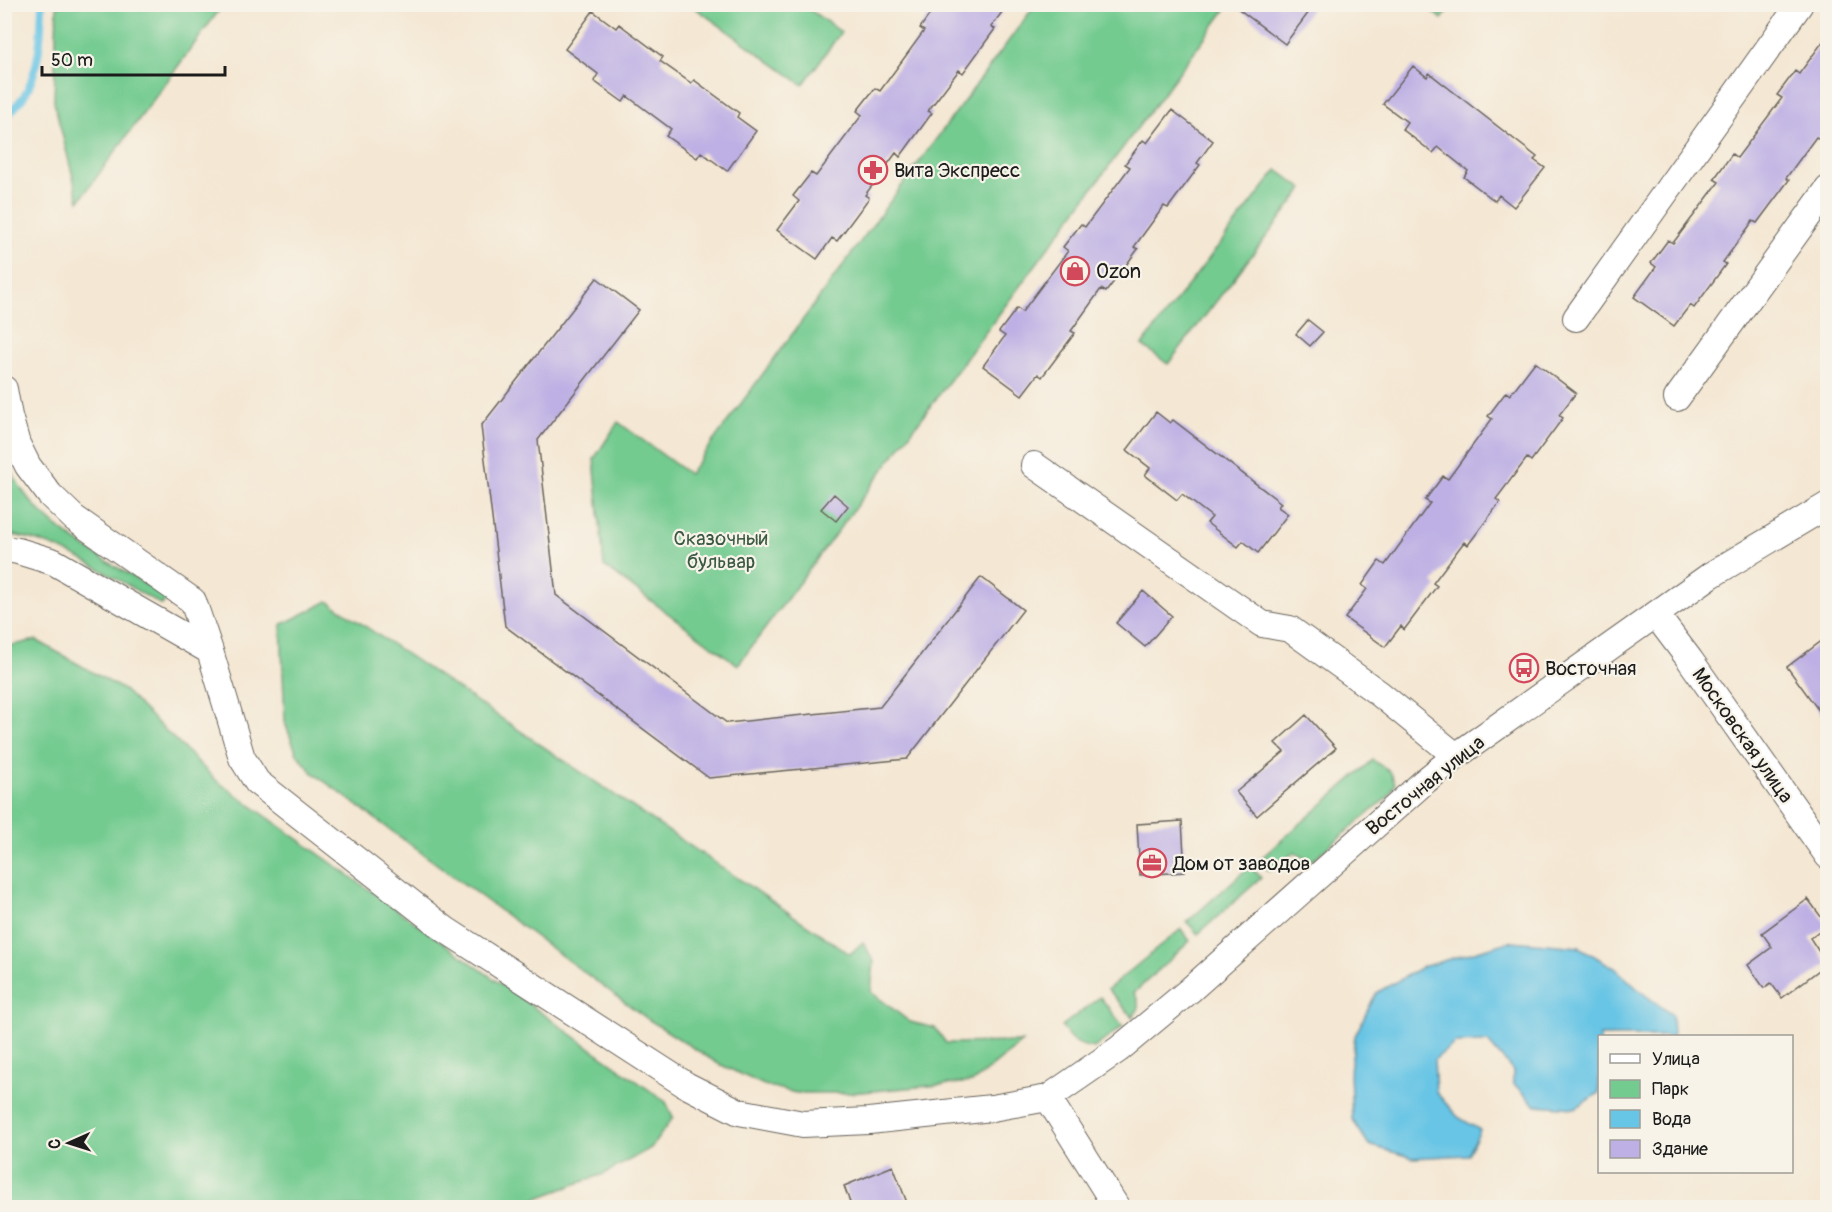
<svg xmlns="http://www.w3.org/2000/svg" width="1832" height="1212" font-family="Pangolin,sans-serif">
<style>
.green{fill:#73cb90;stroke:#487456;stroke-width:1.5}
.water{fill:#67c5e5;stroke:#427080;stroke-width:1.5}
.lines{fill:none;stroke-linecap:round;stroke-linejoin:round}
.stream{stroke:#67c5e5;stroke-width:8}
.building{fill:#beb0e4}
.street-casing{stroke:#68635c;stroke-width:28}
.street{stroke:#fff;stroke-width:26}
.labels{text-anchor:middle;stroke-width:4.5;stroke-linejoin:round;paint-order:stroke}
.poi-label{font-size:20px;fill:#1c1c1c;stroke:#f7f3e8;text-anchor:start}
.park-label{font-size:20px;fill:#3a5945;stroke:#f7f3e8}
.street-label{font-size:20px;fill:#1c1c1c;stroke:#f7f3e8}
</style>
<rect width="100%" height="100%" fill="#f7f3e8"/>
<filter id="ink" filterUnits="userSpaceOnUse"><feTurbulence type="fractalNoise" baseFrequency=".0167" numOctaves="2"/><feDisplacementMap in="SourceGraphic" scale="12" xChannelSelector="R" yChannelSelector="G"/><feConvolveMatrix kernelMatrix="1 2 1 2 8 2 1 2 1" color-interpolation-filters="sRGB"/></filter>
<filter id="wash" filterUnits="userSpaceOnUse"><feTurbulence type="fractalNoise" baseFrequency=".008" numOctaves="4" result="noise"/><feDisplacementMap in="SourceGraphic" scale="24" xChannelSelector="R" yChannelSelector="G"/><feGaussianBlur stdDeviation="1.35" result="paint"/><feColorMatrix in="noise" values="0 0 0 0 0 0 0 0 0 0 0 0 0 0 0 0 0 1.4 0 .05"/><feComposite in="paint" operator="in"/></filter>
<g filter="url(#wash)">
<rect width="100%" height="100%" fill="#f4e7d3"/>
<path class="green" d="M57 5H223L79 201 54 102Z
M691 5H803L841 32 803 85Z
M1035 5H1229L738 665 604 566 594 459 618 422 689 474Z
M1423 5H1453L1442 19Z
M1277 170 1303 189 1168 364 1142 345Z
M4 447C8 457 11 469 15 478 43 531 118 567 167 597L162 605C113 578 61 540 5 534Z
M328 601 850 954 863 942 874 962 871 992 910 1022 935 1028 946 1043 1022 1042 973 1082 851 1093H796L764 1085 717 1063 649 1020 313 773 297 754 285 723 281 625Z
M36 640 124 690 217 781 666 1102 673 1117 651 1148 606 1173 513 1207H5L4 647Z
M1373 760 1391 773 1395 784 1389 796 1310 862 1295 852 1269 871 1259 860Z
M1250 866 1261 878 1198 934 1187 922Z
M1181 929 1190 941 1134 993 1138 1000V1010L1132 1017 1108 989Z
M1100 997 1123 1026 1094 1048C1078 1046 1069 1040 1062 1026Z"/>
<path class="water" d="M1512 941 1579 947 1615 968 1640 991 1672 1015 1673 1036H1600L1599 1093 1575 1108 1535 1105 1513 1083V1071L1488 1042 1455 1043 1434 1060 1436 1092 1458 1117 1480 1130 1468 1155 1413 1158 1369 1145 1352 1119 1350 1072 1355 1036 1376 993 1422 967Z"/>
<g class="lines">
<path class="stream" d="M9 114C14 108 20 102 24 96 40 70 41 34 42 4"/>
</g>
<g id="blocks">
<path class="building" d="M937 4H1008L991 27 995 29 963 73 959 70 928 111 932 113 900 157 896 153 865 195 869 198 837 241 832 238 817 259 777 230 799 201 793 196 811 173 816 176 862 115 857 111 875 88 880 91 924 31 920 28Z
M1232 4H1315L1285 44Z
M593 11 616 28 619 24 663 57 660 61 691 83 694 80 739 113 737 117 756 131 727 171 701 152 697 158 666 136 671 129 627 96 623 102 594 81 598 74 565 49Z
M1827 36V129L1820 139 1816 137 1786 178 1789 180 1757 223 1753 221 1723 262 1726 264 1694 308 1690 305 1674 326 1634 297 1656 267 1651 263 1668 240 1673 243 1719 182 1714 179 1732 154 1737 158 1782 98 1777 95 1795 71 1799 74Z
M1413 66 1427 77 1429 73 1537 157 1534 160 1545 168 1514 207 1499 195 1495 201 1464 177 1468 171 1438 147 1433 153 1402 129 1407 122 1383 104Z
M1172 110 1213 141 1197 163 1200 165 1168 208 1164 206 1134 247 1138 249 1106 292 1101 289 1071 331 1075 333 1042 377 1038 374 1022 395 983 366 1005 336 999 332 1017 308 1022 312 1068 251 1063 247 1081 224 1085 227 1130 167 1125 164 1143 140 1147 143Z
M597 278 639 310 538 440 556 595 727 723 880 707 981 577 1023 610 907 759 709 778 505 626 481 426Z
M1308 320 1323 332 1310 346 1296 334Z
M1535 362 1576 393 1559 415 1563 418 1531 461 1527 458 1496 499 1500 502 1468 545 1464 542 1433 583 1437 586 1404 630 1401 626 1385 647 1345 618 1367 589 1362 585 1379 561 1385 565 1430 503 1425 500 1443 476 1448 479 1492 419 1488 416 1506 392 1510 395Z
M1156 412 1170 423 1173 420 1281 503 1278 507 1288 514 1258 553 1243 541 1238 547 1207 523 1212 517 1182 494 1177 500 1145 475 1150 468 1127 450Z
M834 494 848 506 836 521 821 509Z
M1143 591 1172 616 1145 647 1116 623Z
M1827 637V722L1787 667Z
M1306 715 1336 748 1257 816 1236 792 1284 752 1275 743Z
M1182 821 1185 872 1140 875 1137 824Z
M1808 899 1827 925 1810 938 1827 964 1782 998 1771 983 1764 988 1748 965 1772 947 1762 933Z
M893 1166 909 1208H852L844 1186Z"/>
</g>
</g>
<g filter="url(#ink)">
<use href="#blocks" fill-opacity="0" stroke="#68635c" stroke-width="1.5"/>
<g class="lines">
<g class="street-casing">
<path id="street" d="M1576 318 1800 4
M4 389 9 416 17 444 28 466 50 495 74 518 193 601 210 651 242 758 257 782 446 930 686 1085 739 1112 803 1124 869 1121 992 1108 1048 1098 1119 1049 1190 990 1425 781 1456 756 1711 575 1828 505
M1677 398 1828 189
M1034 465 1262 624 1290 629 1380 694 1456 756
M4 549 18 551 54 562 210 651
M1656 615 1690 660 1828 856
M1048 1098 1117 1208"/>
</g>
<use href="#street" class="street"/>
</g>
</g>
<defs>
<g id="pharmacy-ring" transform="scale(1.5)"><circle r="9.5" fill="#f7f3e8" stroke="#d1495b" stroke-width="1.5"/><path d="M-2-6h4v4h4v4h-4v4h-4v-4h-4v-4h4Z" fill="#d1495b"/></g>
<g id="shop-ring" transform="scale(1.5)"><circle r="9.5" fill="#f7f3e8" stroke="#d1495b" stroke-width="1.5"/><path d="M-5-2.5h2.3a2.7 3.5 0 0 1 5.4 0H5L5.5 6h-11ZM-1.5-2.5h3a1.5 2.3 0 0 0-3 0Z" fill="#d1495b"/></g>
<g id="bus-ring" transform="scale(1.5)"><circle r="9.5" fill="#f7f3e8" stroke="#d1495b" stroke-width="1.5"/><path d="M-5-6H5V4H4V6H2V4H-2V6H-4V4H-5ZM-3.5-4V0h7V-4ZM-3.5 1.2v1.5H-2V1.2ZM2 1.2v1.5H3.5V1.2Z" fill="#d1495b"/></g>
<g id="office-ring" transform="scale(1.5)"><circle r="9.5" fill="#f7f3e8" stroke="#d1495b" stroke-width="1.5"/><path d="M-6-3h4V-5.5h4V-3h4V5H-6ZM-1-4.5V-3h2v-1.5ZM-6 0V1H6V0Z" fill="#d1495b"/></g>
</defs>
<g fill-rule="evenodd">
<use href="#pharmacy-ring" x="873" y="170"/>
<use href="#shop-ring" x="1075" y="271"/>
<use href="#bus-ring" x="1524" y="668"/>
<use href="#office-ring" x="1152" y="863"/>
</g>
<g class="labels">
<g class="poi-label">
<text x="894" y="177">Вита Экспресс</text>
<text x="1096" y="278">Ozon</text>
<text x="1545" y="675">Восточная</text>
<text x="1173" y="870">Дом от заводов</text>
</g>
<g class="park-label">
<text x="721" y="545">Сказочный<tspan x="721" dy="23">бульвар</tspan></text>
</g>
<g class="street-label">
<text transform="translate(1743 735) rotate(55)" y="7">Московская улица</text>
<text transform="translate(1425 785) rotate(-39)" y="7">Восточная улица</text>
</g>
</g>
<rect width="1832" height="1212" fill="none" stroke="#f7f3e8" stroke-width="24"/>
<rect x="1598" y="1035" width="195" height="138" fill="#f7f3e8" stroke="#9f9d96" stroke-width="1.5"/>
<rect x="1610" y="1054" width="30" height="9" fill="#ffffff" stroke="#9f9d96" stroke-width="1.5"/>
<text x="1652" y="1065" font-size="18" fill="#1c1c1c">Улица</text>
<rect x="1610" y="1080" width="30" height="18" fill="#73cb90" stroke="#9f9d96" stroke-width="1.5"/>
<text x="1652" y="1095" font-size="18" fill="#1c1c1c">Парк</text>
<rect x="1610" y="1110" width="30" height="18" fill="#67c5e5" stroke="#9f9d96" stroke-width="1.5"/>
<text x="1652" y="1125" font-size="18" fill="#1c1c1c">Вода</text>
<rect x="1610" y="1140" width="30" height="18" fill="#beb0e4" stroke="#9f9d96" stroke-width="1.5"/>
<text x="1652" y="1155" font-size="18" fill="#1c1c1c">Здание</text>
<g transform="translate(69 1143) rotate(267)" stroke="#f7f3e8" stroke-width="4.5" paint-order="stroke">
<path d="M0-4.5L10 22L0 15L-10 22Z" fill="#1c1c1c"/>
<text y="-9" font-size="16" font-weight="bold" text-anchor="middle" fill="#1c1c1c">С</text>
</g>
<path d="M42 66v9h183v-9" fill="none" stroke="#1c1c1c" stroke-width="3"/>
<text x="51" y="66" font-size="18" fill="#1c1c1c" stroke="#f7f3e8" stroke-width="4.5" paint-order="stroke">50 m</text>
</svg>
